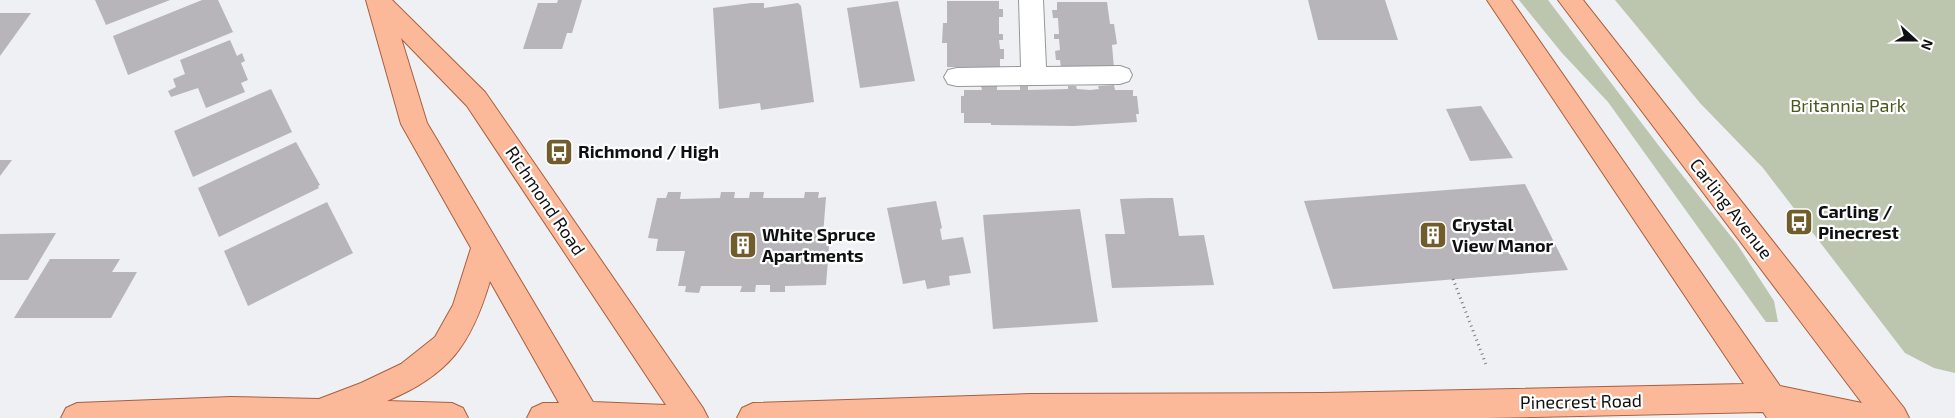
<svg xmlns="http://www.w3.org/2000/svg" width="1955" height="418" font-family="'Exo 2',sans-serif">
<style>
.green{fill:#bcc5ad}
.building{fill:#b7b5b9}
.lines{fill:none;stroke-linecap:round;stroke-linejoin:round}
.minor-casing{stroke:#96979b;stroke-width:2}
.major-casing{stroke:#a85f3d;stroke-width:2}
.path{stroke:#78797c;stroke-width:3;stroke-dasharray:1 4;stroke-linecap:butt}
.minor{fill:#fff;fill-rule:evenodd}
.major{fill:#fcb999;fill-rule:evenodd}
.labels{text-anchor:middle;stroke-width:4.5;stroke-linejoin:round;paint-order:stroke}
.park-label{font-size:18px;fill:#47581f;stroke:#fff}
.poi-label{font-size:18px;font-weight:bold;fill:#0f1011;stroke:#fff;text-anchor:start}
.street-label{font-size:18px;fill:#0f1011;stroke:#fff}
</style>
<rect width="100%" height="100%" fill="#eef0f4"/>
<path class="green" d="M1519 0H1548L1659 146 1737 244 1774 301 1778 322H1766L1608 102 1562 53Z
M1615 0H1955V373L1934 368 1905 353 1763 168 1700 103Z"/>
<path class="building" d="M95 0H170L106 25Z
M202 0H218L233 32 128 75 113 36Z
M558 0H582L572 33H567L562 49H523L538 3H557Z
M1308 0H1385L1398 40H1318Z
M898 1 915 81 860 88 847 8Z
M947 1H999V9H1003V17H999V34H1003V40H999L1000 49H1004V59H1000V67H947V43H942L943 23H947Z
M1057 2H1107L1110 24H1114L1117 44 1112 45 1114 68H1061L1060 60H1056L1055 51 1060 50 1059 39H1054V34H1059L1058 18H1053L1052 10H1057Z
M751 3H764V8L798 3 801 6 814 102 761 110 760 103 719 109 713 8Z
M0 13H31L0 56Z
M230 40 237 56 242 53 245 61 241 63 248 80 241 83 245 92 206 108 198 88 171 97 168 91 176 87 173 79 185 74 180 60Z
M1114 85 1115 90H1133V96H1137L1139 114H1136L1137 122 1074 126 991 125V123H964V113H961V96H964V90H982L981 86H997V90H1020V86H1028V90L1068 89V86H1076L1077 89 1090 90 1099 89 1098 86Z
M271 89 292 132 193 177 174 131Z
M1481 106 1513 158 1470 161 1446 109Z
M296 142 320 185 318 186 319 188 219 237 198 188Z
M0 160H12L0 176Z
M1525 184 1568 270 1333 289 1304 201Z
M668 192H681L680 199 720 198 721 192H735L734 198H749L750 192H764L763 198H804L805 192H819L818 198 826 197 823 235H830L826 285 785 286V292H770V285H756L755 292H740L742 286H701L699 293 685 292 686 286H678L685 251H656L658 239 648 238 657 198H666Z
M1150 198H1173L1179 236 1204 235 1214 285 1112 288 1105 234H1125L1120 199Z
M936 201 942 228 940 229 942 240 963 237 971 273 949 276 950 285 927 289 925 280 903 284 887 208Z
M327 202 353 253 248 306 224 251Z
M1080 209 1098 322 993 329 983 215Z
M56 233 28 280H0V234Z
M50 259H120L112 272H137L111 318H14Z"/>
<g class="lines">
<g class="minor-casing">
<path id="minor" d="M1019 0H1043L1046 67 1120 66 1129 69 1132 75 1129 81 1120 84 957 86 948 84 944 77 948 70 957 68 1021 67Z"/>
</g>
<g class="major-casing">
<path id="major" d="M366 0H392L485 92 703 408 708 418H527L532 408 543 403H559L490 281C471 345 449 375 387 401L452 403 463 408 468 418H61L66 408 77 403 231 397 319 399 361 383 401 364 435 337 453 305 471 248 401 124ZM401 38 467 106 666 405 593 402 427 123Z
M1487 0H1511L1780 386 1862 403 1558 0H1583L1904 408 1909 418H1767L1763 412 1486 418H737L742 408 753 403 1031 394 1323 393 1744 384Z"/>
</g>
<path class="path" d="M1453 279 1487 367"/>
<use href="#minor" class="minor"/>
<use href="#major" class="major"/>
</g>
<defs>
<g id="bus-square" transform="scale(1.4375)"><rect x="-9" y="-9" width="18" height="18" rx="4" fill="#705d2b" stroke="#fff"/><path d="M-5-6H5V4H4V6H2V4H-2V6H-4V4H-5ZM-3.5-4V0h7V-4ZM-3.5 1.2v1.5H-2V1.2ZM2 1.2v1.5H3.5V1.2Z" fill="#fff"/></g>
<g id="building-square" transform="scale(1.4375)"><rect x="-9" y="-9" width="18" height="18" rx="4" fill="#705d2b" stroke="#fff"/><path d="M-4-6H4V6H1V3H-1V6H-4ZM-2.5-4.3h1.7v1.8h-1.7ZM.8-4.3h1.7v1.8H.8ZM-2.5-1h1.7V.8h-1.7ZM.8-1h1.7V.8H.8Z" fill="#fff"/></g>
</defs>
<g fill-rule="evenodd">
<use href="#bus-square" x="559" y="152"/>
<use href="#bus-square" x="1799" y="222"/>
<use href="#building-square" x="1433" y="235"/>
<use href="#building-square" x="743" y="245"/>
</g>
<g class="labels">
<g class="park-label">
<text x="1848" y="112">Britannia Park</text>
</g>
<g class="poi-label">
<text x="578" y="158">Richmond / High</text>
<text x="1818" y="218">Carling /<tspan x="1818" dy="21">Pinecrest</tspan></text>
<text x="1452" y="231">Crystal<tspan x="1452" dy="21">View Manor</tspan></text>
<text x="762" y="241">White Spruce<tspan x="762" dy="21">Apartments</tspan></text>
</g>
<g class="street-label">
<text transform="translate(545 201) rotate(56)" y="6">Richmond Road</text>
<text transform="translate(1731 209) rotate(52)" y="6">Carling Avenue</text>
<text transform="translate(1581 402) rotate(-1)" y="6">Pinecrest Road</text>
</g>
</g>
<g transform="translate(1915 40) rotate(111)" stroke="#ffffff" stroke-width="4" paint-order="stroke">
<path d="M0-4L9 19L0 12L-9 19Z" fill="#0f1011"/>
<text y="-8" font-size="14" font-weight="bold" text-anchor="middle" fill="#0f1011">N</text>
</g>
</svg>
